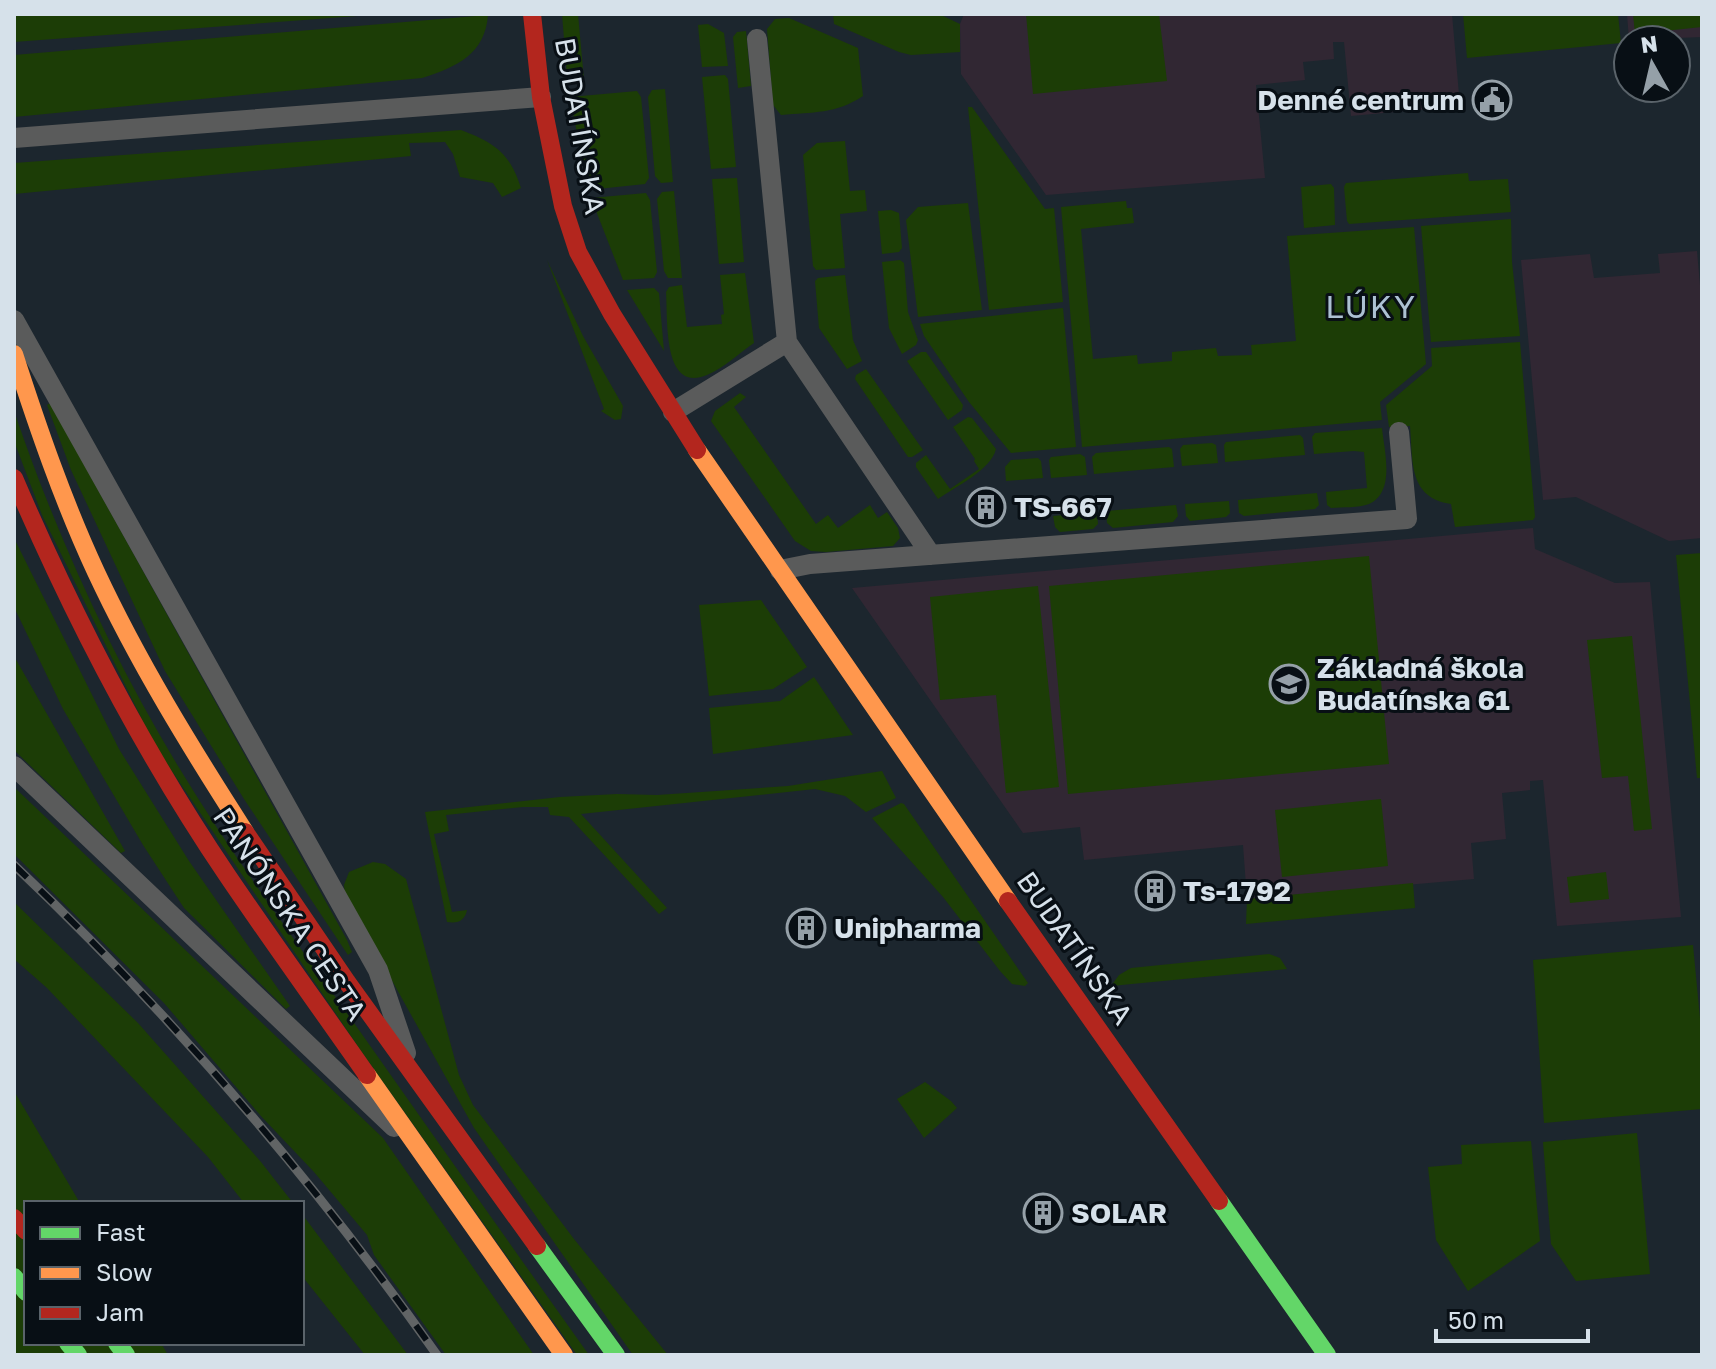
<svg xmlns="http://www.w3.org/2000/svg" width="1716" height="1369" font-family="'Golos Text',sans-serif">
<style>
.education{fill:#312733}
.green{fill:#1c3d06}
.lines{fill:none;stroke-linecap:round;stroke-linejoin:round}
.street{stroke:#5a5b5b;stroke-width:20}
.fast{stroke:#63d668;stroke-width:18}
.slow{stroke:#ff974d;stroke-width:18}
.jam{stroke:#b3261e;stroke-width:18}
.rail-casing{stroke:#616465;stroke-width:9}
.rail{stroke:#080f15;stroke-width:6;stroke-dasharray:18;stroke-linecap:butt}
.labels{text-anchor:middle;stroke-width:6;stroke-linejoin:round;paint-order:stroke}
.poi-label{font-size:28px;font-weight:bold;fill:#d6e1ea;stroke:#080f15;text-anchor:start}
.street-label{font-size:28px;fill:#d6e1ea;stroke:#080f15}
.quarter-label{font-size:32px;letter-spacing:2px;fill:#acc1d3;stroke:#080f15}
</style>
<rect width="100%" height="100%" fill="#1c262e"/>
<path class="education" d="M964 14H1452L1460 106 1351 116 1344 42H1333L1334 59 1303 62 1305 80 1256 85 1265 178 1046 195 961 74 960 24Z
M1627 14H1702V37L1629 40Z
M1697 251 1702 308V538L1669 541 1576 497 1543 500 1521 260 1590 254 1594 278 1660 273 1658 254Z
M1533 528 1535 549 1615 583 1650 582 1681 917 1557 926 1543 780 1530 781V790L1502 793 1506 839 1471 843 1474 879 1247 899 1243 845 1084 860 1080 827 1023 833 852 588Z"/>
<path class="green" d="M34 14H384L14 42V16Z
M562 14H578L584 80 567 76Z
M833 14H939L960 24V52L911 55 899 52 834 24Z
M1026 14H1159L1167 81 1033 94Z
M1463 14H1618L1621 43 1467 58Z
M1633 14H1702V27L1635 34Z
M488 15C485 54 457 67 422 78L14 117V55Z
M789 18 858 48 863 96C836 114 813 112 781 115L773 105 767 29 775 19Z
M708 24 724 33 728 66 702 67 698 25Z
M746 31 751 86 738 88 733 37 737 32Z
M725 75 728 79 736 167 711 169 702 77Z
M665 89 673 182 661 183 655 176 648 97 652 90Z
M637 91 641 97 649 178 645 184 588 190 570 97Z
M968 107H972L1045 209 1054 208 1063 302 989 310Z
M461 130C495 143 510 153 521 188L502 197 493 183 460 177 453 154 445 142 409 143 411 156 14 194V163Z
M845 141 850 191 865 190 867 211 840 214 845 268 816 270 813 266 803 155 817 143Z
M1468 173 1469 181 1508 179 1511 212 1349 224 1347 221 1344 187 1346 183Z
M737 178 744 262 719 264 712 179Z
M1331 184 1334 188 1335 225 1304 228 1301 187Z
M674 191 682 278H668L664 271 657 199 662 192Z
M646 193 650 200 657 272 654 278 623 280 591 198Z
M1126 201 1127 208H1132L1134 223 1081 229 1093 359 1137 355 1138 364 1172 361V352L1216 348 1218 356 1252 355 1251 345 1296 341 1287 236 1414 227 1426 364 1380 402 1382 420 1082 447 1061 207Z
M968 203 982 310 918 317 906 220 918 207Z
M891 210 899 213 902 248 899 252 882 254 878 211Z
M1511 219 1512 262 1520 336 1431 342 1421 226Z
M547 260 583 336 623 406 621 419 615 420 601 411 604 409Z
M900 260 904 263 908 312 918 340 916 345 902 354 889 328 882 262Z
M745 273 754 343C739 353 724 368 707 375 662 394 668 318 666 292L669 287 682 285 687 327 722 324 721 315 724 314 720 275Z
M845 275 853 340 862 361 847 369 819 328 815 281 818 278Z
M654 288 659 293 664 351 627 290Z
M1063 308 1076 447 1011 453 969 402 924 336 920 324Z
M1520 342 1535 517 1533 520 1455 527 1451 504C1408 498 1413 460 1410 426L1389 427 1386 405 1432 366 1431 348Z
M921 352H926L963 405 962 410 948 420 907 361Z
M866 369 923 450 912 457H908L855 379 856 375Z
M740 393 746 397 734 407 816 524 828 515 838 528 870 505 878 518 887 512 898 528 900 538 893 546 826 552 811 551 795 541 711 421 715 411Z
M50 403 347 940 352 952 348 955 244 799 165 671 71 470 47 405Z
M14 411C56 534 111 655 178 766 233 857 297 943 359 1030 435 1138 512 1247 589 1355H577L359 1048 155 746 42 515 14 441Z
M968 417 972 418 996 449C991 470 955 487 938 499L916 467V463L926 455 950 489 979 469 974 461 975 459 953 427Z
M1382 428C1384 450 1396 492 1369 504 1358 508 1343 507 1331 508L1327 505 1326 492 1367 488 1364 452 1354 451 1314 454 1312 437 1315 433Z
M1300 435 1303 438 1305 455 1225 462 1224 445 1226 442Z
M1212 443 1216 445 1218 463 1182 466 1180 449 1183 445Z
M1169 447 1172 449 1174 467 1094 474 1092 457 1096 453Z
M1080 454 1085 457 1087 475 1051 478 1049 460 1051 457Z
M1038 458 1041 461 1043 478 1006 481 1005 467 1011 460Z
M1317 493 1319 505 1315 509 1244 516 1239 513 1238 500Z
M1229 501 1230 513 1226 517 1190 521 1186 516 1185 504Z
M1176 505 1178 516 1173 522 1113 528 1107 523 1106 511Z
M1097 512 1098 524 1093 529 1060 532 1055 527 1053 516Z
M14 538 119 749 189 861 290 1006 286 1009 184 908 143 845 63 709 14 607Z
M1702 553V778H1697L1676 555Z
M1369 556 1389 764 1068 794 1049 586Z
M1038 586 1059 787 1006 793 996 695 940 700 930 597Z
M761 600 807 667 773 689 709 696 699 605Z
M1632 636 1652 829 1634 831 1628 776 1602 778 1587 640Z
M14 656 125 851 121 853 14 750Z
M814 677 853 735 713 754 709 708 780 701Z
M882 771 896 798 866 812 845 796 815 789 581 814 667 908 659 914 569 817 550 815 548 807H523L446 815 449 831 434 834 452 912 467 910C465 920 459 924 447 922L425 812 560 797 617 794 657 795 788 786Z
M14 787 383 1138 534 1355H446L374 1255 367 1235 314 1172 260 1115 164 1003 14 854Z
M1381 799 1388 866 1282 877 1275 810Z
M901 803 904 804 1028 983 1025 986 1012 984 1000 971 943 897 872 818Z
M373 862 385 864 406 879 459 1075 473 1105 574 1239 668 1355H633L474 1128 345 896 344 885 349 872Z
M1606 872 1609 899 1570 903 1567 877Z
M1413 883 1415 908 1246 924 1247 899Z
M14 902 138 1023 261 1162 293 1203H244L208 1157 47 988 14 959Z
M1693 945 1702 1039V1109L1544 1123 1533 960Z
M1269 954 1280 958 1287 969 1111 986 1119 975 1131 968Z
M925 1082 951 1101 957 1108 924 1138 897 1099Z
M14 1091 80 1203H26V1343H161L168 1355H14Z
M1637 1133 1650 1274 1576 1281 1551 1244 1543 1142Z
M1531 1141 1540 1241 1468 1291 1436 1240 1428 1167 1462 1164 1461 1145Z
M302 1214 408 1355H365L302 1276Z"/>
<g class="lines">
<path class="street" d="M757 39 787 342 931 555
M14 138 541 97
M14 320 378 970 406 1053
M673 412 787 342
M780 570 810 564 1407 519 1399 432
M14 766 394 1127"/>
<path class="fast" d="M1219 1201 1327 1355
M537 1246 616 1355
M14 1277 26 1292
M68 1343 78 1355
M117 1343 126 1355"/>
<path class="slow" d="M14 354C38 428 63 501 96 572 138 662 191 748 245 832
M697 450 1008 901
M367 1075 564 1355"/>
<path class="jam" d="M532 14 541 97 563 206 578 252 612 314 697 450
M14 478C73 616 143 751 227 875 273 943 321 1009 367 1075
M245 832 347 982 537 1246
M1008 901 1219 1201
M14 1218 26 1231"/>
<g class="rail-casing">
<path id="rail" d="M14 865C171 1014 312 1178 437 1355"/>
</g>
<use href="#rail" class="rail"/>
</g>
<defs>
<g id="civic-ring" transform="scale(2)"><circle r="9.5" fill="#080f15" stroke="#95a0a8" stroke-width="1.5"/><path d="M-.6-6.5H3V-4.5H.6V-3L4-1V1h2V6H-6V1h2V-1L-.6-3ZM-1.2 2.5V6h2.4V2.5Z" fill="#95a0a8"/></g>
<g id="building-ring" transform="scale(2)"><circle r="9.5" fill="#080f15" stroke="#95a0a8" stroke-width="1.5"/><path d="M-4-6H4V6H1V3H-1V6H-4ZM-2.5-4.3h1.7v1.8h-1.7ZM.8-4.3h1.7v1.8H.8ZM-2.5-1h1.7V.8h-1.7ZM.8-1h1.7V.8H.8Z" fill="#95a0a8"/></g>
<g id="school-ring" transform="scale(2)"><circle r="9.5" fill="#080f15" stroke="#95a0a8" stroke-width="1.5"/><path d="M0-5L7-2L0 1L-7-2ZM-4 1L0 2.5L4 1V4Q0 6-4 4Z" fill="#95a0a8"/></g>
</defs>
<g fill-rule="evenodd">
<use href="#civic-ring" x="1492" y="100"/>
<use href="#building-ring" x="986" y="507"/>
<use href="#school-ring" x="1289" y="684"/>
<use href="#building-ring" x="1155" y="891"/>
<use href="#building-ring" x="806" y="928"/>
<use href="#building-ring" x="1043" y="1213"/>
</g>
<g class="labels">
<g class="poi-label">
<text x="1464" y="110" text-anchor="end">Denné centrum</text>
<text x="1014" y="517">TS-667</text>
<text x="1317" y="678">Základná škola<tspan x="1317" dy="32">Budatínska 61</tspan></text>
<text x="1183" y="901">Ts-1792</text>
<text x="834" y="938">Unipharma</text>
<text x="1071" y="1223">SOLAR</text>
</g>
<g class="street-label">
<text transform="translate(580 126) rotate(80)" y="10">BUDATÍNSKA</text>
<text transform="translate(290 914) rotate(56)" y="10">PANÓNSKA CESTA</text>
<text transform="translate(1075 948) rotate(55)" y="10">BUDATÍNSKA</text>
</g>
<g class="quarter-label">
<text x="1371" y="318">LÚKY</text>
</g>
</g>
<rect width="1716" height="1369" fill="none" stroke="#d6e1ea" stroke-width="32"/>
<rect x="24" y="1201" width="280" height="144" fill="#080f15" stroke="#5a636a" stroke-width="2"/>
<rect x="40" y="1227" width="40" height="12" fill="#63d668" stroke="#5a636a" stroke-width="2"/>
<text x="96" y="1241" font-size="24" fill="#d6e1ea">Fast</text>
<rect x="40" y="1267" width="40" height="12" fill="#ff974d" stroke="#5a636a" stroke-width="2"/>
<text x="96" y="1281" font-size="24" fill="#d6e1ea">Slow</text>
<rect x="40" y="1307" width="40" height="12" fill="#b3261e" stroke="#5a636a" stroke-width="2"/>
<text x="96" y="1321" font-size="24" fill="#d6e1ea">Jam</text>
<g transform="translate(1652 64) rotate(352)"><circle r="38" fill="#080f15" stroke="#5a636a" stroke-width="2"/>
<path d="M0-6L14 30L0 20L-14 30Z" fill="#95a0a8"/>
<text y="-12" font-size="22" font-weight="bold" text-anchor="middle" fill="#d6e1ea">N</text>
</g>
<path d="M1436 1329v12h152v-12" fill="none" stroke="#d6e1ea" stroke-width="4"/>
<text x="1448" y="1329" font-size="24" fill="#d6e1ea" stroke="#080f15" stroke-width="6" paint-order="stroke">50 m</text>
</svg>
